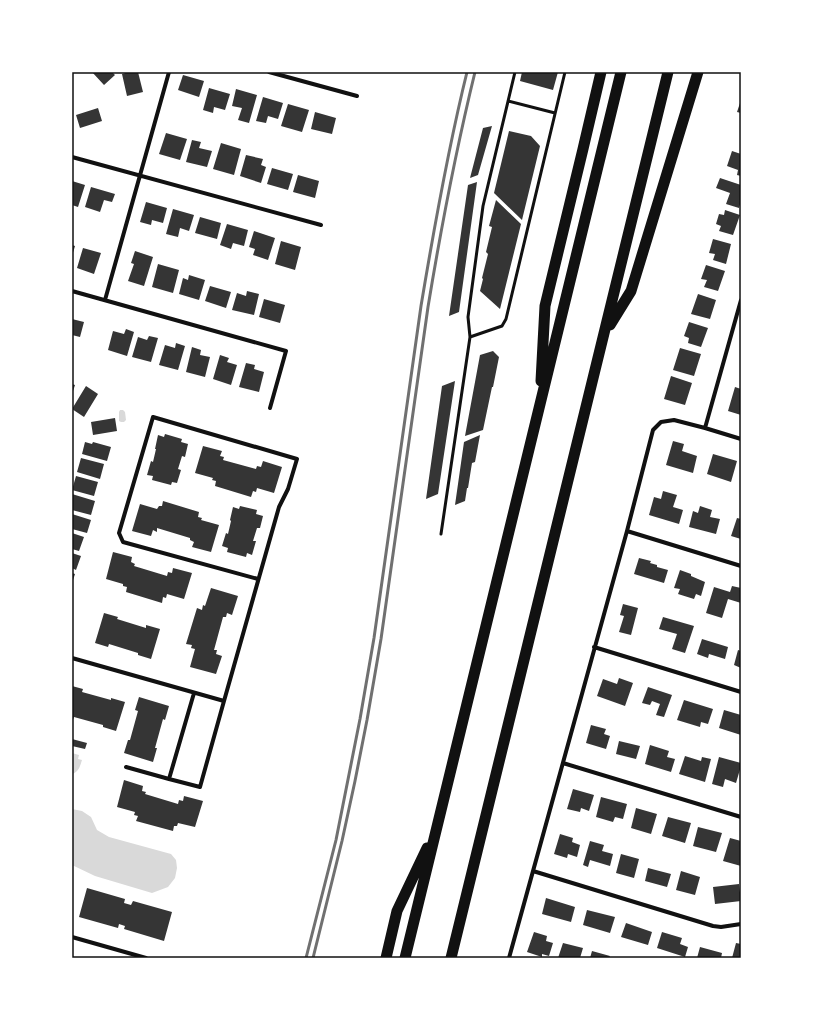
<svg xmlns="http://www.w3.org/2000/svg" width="813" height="1030" font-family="'Public Sans',sans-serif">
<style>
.water{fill:#d9d9d9}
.building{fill:#353535}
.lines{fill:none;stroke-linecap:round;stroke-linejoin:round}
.service{stroke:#111;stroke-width:3}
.minor{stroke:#111;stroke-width:4}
.motorway{stroke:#111;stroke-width:11}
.rail{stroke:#707070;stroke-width:3}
.neatline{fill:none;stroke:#111;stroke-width:1.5}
</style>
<rect width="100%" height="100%" fill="#fff"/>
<path class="water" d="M120 410H123L125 412 126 420 124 422H121L119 421V412Z
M72 753 79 755 78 759 82 760C80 766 79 772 72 774Z
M72 809 82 811 91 817 97 830 109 837 171 854 176 860 177 868 175 878 168 887 152 893 95 876 72 865Z"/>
<path class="building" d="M92 72H112L115 75 104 85Z
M129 72H138L143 92 127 96 122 74Z
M522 72H558L553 90 520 81Z
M183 75 204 81 199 97 178 90Z
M209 88 230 94 225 110 214 107 213 113 203 110Z
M236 89 257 95 249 123 238 120 242 108 232 106Z
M263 97 283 103 278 119 268 116 266 123 256 121Z
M741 100V113L737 112Z
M288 104 309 110 302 132 281 126Z
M98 108 102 121 80 128 76 115Z
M315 112 336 118 332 134 311 129Z
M492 126 478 175 470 178 483 128Z
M509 131 531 136 540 146 522 220 494 193Z
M166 133 187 139 180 160 159 154Z
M192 140 201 142 199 148 212 151 207 167 186 162Z
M221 143 241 149 234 175 213 169Z
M732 151 741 154V176L737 175 738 170 727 166Z
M246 155 263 159 261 165 266 167 261 183 240 176Z
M272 168 293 174 288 190 267 184Z
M298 175 319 181 315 198 293 192Z
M720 178 741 185V201L739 208 726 204 730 193 716 188Z
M72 181 85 185 78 207 72 205Z
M477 182 459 312 449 316 468 185Z
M91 187 115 194 112 202 104 200 100 212 85 207Z
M496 200 521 224 500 309 480 291 483 279 482 278 488 254 486 252 492 227 489 226Z
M146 202 167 208 163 223 152 220 151 225 140 222Z
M173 209 194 215 189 231 180 228 178 237 166 234Z
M725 210 740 215 733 235 719 231 721 226 716 224 719 214 724 215Z
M200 217 221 223 217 239 195 233Z
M227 224 248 230 244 246 233 243 231 249 220 245Z
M254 231 275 238 268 260 253 255 255 249 249 247Z
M713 239 731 244 726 264 713 260 715 254 709 253Z
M281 241 301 247 295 270 275 264Z
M72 245 75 246 72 256Z
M83 248 101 253 94 274 77 268Z
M135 251 153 257 144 286 128 281 134 264 131 263Z
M158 264 179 270 173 293 152 287Z
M706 265 725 271 718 291 704 287 707 280 701 279Z
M189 275 205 280 199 300 179 294 183 278 188 280Z
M210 286 231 292 226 308 205 301Z
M247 291 259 294 254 315 232 310 237 293 246 296Z
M698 294 716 300 710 319 691 314Z
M264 299 285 305 280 323 259 317Z
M72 319 84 322 80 337 72 335Z
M689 322 708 328 701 347 688 343 689 338 684 336Z
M126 329 134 332 127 356 108 350 113 331 124 334Z
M149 336 158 338 151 362 132 357 138 337 147 340Z
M176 343 185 346 178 370 159 365 165 345 175 348Z
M192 347 201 350 200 355 210 357 205 377 186 372Z
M680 348 701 354 694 376 673 370Z
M493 351 499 357 493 387H492L483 430 465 436 480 355Z
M220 355 229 358 227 362 237 365 231 385 213 379Z
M246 363 255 365 254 369 264 372 259 392 239 387Z
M671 376 692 383 685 405 664 399Z
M455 381 438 494 426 499 442 386Z
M72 384 75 385 72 394Z
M86 386 98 394 84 417 72 409Z
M735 387 741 389V415L728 411Z
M115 418 117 431 93 435 91 422Z
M165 434 182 439 181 442 188 444 185 457 182 456 178 469 181 470 177 483 172 482 171 485 152 480 153 476 147 475 151 461 153 462 156 449H155L158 435 164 437Z
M480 435 475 462 472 463 468 488H467L465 501 455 505 464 442Z
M673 441 684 444 682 451 697 456 693 473 666 465Z
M85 442 92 444 93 442 111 447 107 461 82 454Z
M203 446 222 451 220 456 224 457 223 460 256 469 257 466 261 467 263 461 282 467 274 493 257 488 256 492 253 491 251 497 215 486 216 481 212 480 213 478 195 473Z
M713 454 737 461 731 482 707 474Z
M81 458 104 464 100 479 77 472Z
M76 476 98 482 94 496 72 490Z
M663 491 677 495 673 507 683 510 679 524 649 515 654 497 661 499Z
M72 494 95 501 91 515 72 510Z
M163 501 199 512 198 517 202 518 201 520 219 525 211 552 192 547 194 542 190 540V538L157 528V532L153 530 151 536 132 531 140 504 157 509 159 506H162Z
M240 506 257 510 256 514 263 516 260 528H257L253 541H256L252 555 247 553 246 557 227 552 228 548 222 546 226 533 228 534 231 521 230 520 233 507 239 509Z
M700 506 712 510 710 517 720 519 716 534 689 527 693 511 698 513Z
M72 514 91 520 87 533 72 529Z
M737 518 741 519V539L731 536Z
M72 533 84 537 79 551 72 549Z
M113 552 132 557 131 562 135 564 134 566 167 576 168 572 172 573 173 568 192 573 184 599 167 594 166 598 163 597 162 603 126 592 127 587 123 586V584L106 579Z
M72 553 81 556 76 570 72 568Z
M639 558 651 561 650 563 657 565V567L668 570 664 583 634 574Z
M680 570 691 574V576L705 582 701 596 696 594 694 599 678 594 680 589 674 588Z
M72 573 75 574 72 583Z
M732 586 741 588V603L728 599 722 618 706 613 714 587 730 592Z
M211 588 238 596 232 615 227 613 226 617H223L214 650H217L216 654 222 656 216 674 190 667 195 649 191 648 192 645 186 644 197 608 202 610 203 605 205 606Z
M623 604 638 608 631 635 619 632 624 616 620 615Z
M104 613 118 617 117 619 146 628V625L160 629 151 659 138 655V653L109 644 108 647 95 643Z
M663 617 694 626 685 653 672 649 677 634 659 629Z
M702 639 728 647 725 659 709 654 708 658 697 654Z
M738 650 741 651V668L734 665Z
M619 678 633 683 625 706 597 696 603 679 617 684Z
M72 686 83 689 82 692 111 700V698L125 702 116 731 103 727V725L74 717 72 722Z
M648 687 672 695 664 717 656 715 660 704 652 701 650 705 642 703Z
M139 697 169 706 165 720 163 719 155 748H157L153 762 124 753 128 740H130L138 711 135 710Z
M684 700 713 709 708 724 701 722 700 727 677 720Z
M724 710 741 715V735L719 728Z
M591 725 606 729 604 734 610 736 606 749 586 743Z
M72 739 87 743 85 749 72 746Z
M619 741 640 746 636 759 616 754Z
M650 745 669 751 667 757 675 759 671 772 645 764Z
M685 756 701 761 702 757 711 759 705 782 679 774Z
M719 757 741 763V766L736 783 725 779 723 787 712 784Z
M124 780 143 786 142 791 146 792 145 794 178 804 179 800 183 801 184 796 203 801 195 827 178 823 177 826H174L173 831 136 821 138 816 134 815 135 812 117 807Z
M573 789 594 795 589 811 581 808 580 812 567 809Z
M601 797 627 804 623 819 615 817 613 822 596 817Z
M636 808 657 814 651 834 631 828Z
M668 817 691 823 685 843 662 836Z
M698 827 722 833 716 852 693 846Z
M560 834 573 838 572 842 580 845 577 857 568 854 567 858 554 854Z
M730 838 741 841V866L723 861Z
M590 841 604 845 602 851 613 854 610 866 590 860 588 867 583 865Z
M621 854 639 859 634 878 616 873Z
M648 868 671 874 667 887 645 881Z
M681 871 700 877 695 895 676 890Z
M739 884 741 901 715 904 713 887Z
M87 888 125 899 124 903 131 905 133 901 172 912 164 941 124 929 125 926 119 924 118 928 79 917Z
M546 898 575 907 571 922 542 914Z
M587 910 615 917 610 933 583 925Z
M626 923 652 932 648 945 621 937Z
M534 932 547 936 546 941 553 943 549 956 542 954V957L527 952Z
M662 932 682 938 680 944 688 947 685 957 657 948Z
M563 943 583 948 580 958H558Z
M736 943 741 944V958H732Z
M700 947 722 953 721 958H697Z
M592 951 610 956 609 958H590Z"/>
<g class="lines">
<path class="service" d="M508 101 555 113
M470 337 502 326 506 319 565 72
M441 534 470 337 468 317 483 206 515 72"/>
<path class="minor" d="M269 72 357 96
M72 157 321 225
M72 291 286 351 270 408
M105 300 169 72
M705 428 741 300
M627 531 741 566
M594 647 741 692
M72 658 224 701 279 507 288 489 297 459 153 417 119 533 123 542 258 579
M194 693 169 779 200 787 224 701
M563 763 741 817
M126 767 169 779
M533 871 713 926 721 927 741 924
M72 937 146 958
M509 958 627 531 653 430 661 422 674 420 705 428 741 439"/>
<path class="motorway" d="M610 325 631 291 698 72
M541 381 545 306 583 149 601 72
M386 958 397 911 427 848
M405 958 621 72
M451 958 668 72"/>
<path class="rail" d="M306 958 336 840 360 719 374 638 421 306C434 228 448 149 467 72
M313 958 342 841 355 781 367 720 381 639 428 307C441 228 456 150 475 72"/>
</g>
<rect width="813" height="1030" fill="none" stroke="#ffffff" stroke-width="146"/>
<rect x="73" y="73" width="667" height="884" class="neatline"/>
</svg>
